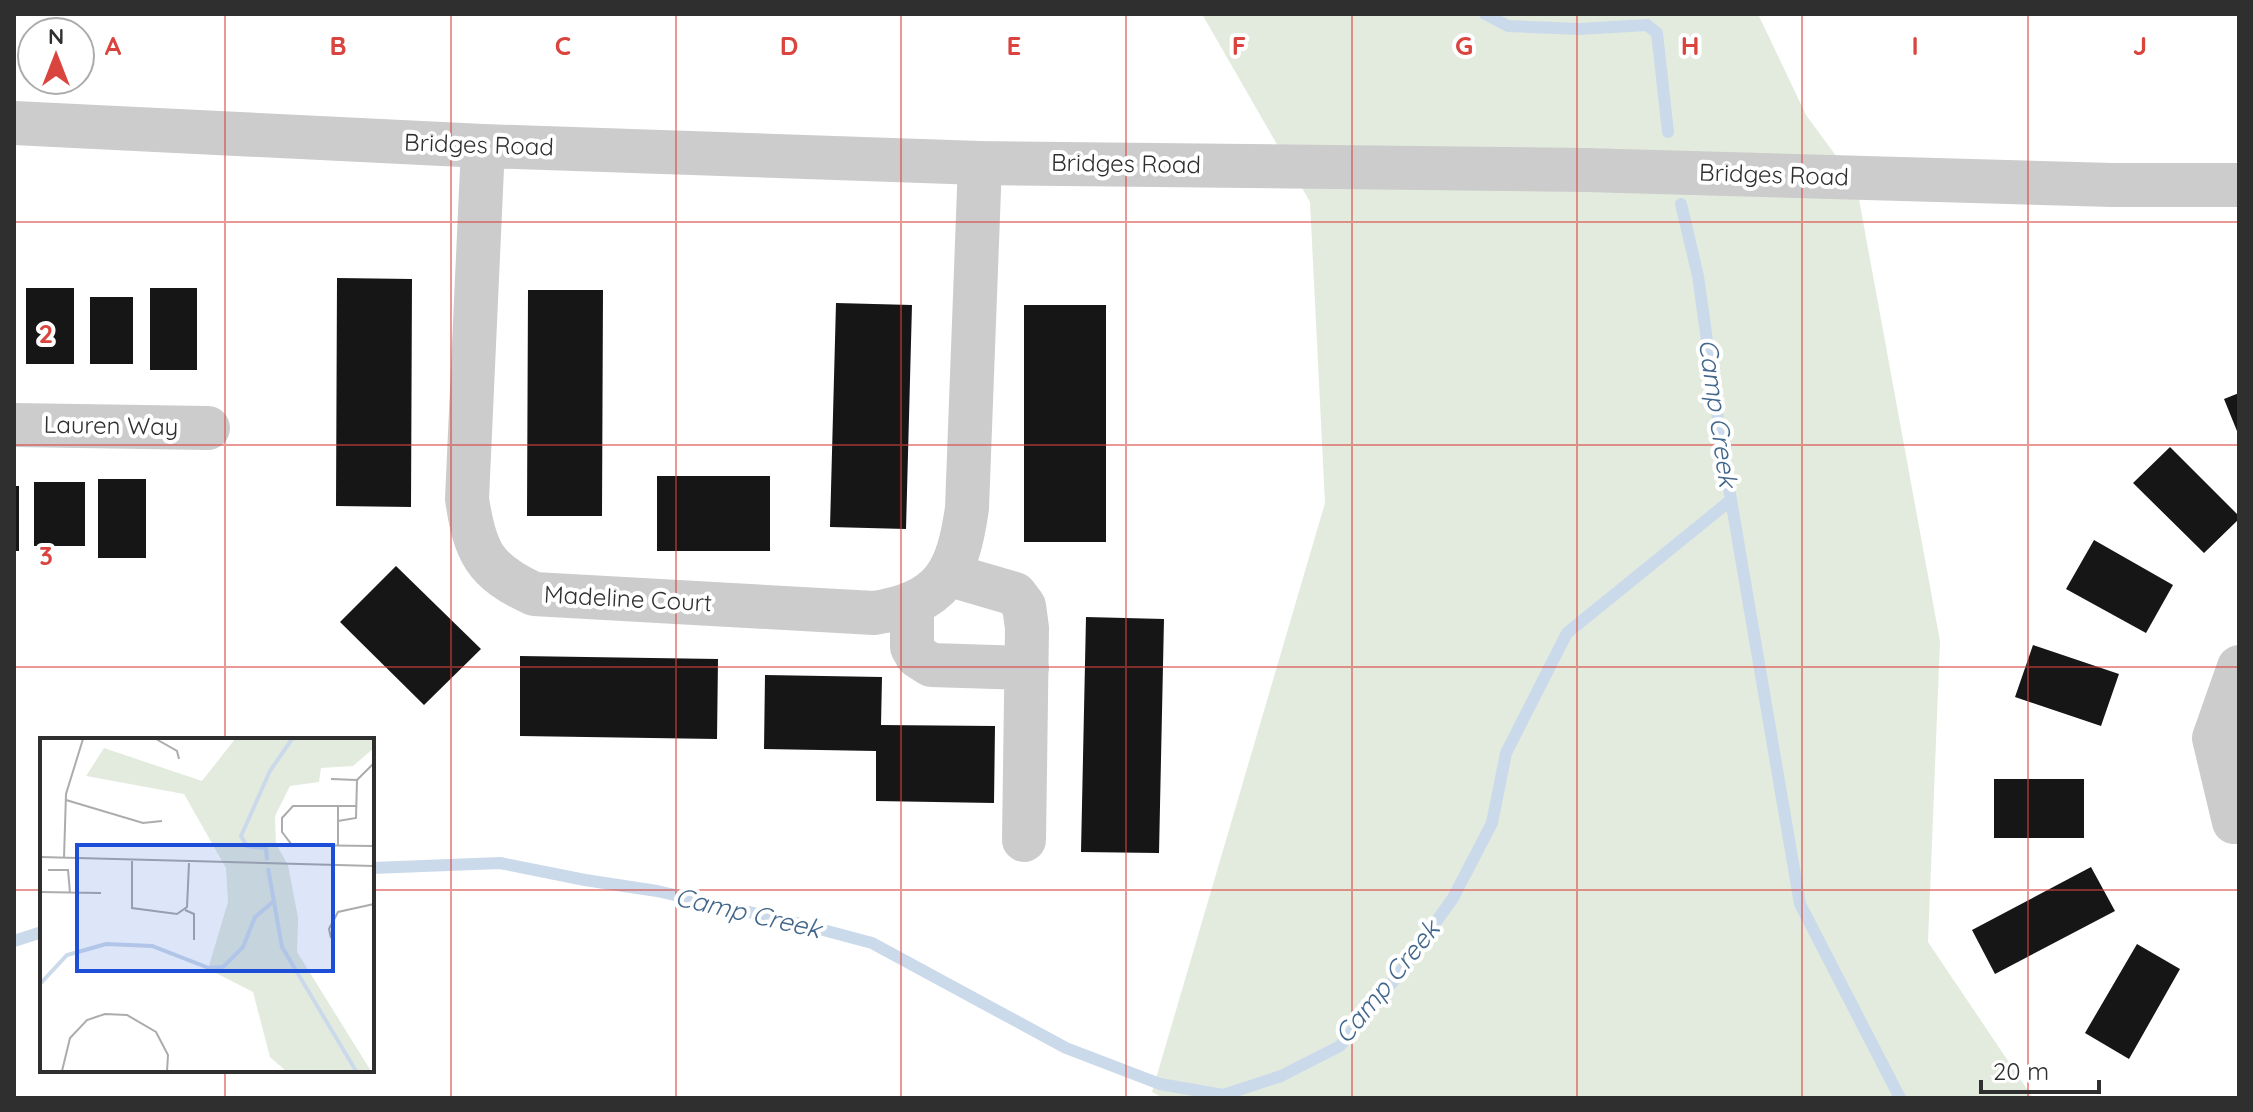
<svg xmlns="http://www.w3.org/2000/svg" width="2253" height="1112" font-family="Quicksand,sans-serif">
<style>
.green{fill:#e3ebde}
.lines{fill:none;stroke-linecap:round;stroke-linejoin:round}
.stream{stroke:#cbdaea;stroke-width:12}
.building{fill:#161616}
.minor{stroke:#ccc;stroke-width:44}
.tertiary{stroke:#ccc;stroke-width:44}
.grid{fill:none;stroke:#d9443e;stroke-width:2;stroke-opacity:0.55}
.labels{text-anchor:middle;stroke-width:8;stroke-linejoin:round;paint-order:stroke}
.street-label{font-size:24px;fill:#2f2f2f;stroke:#fff}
.water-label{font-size:26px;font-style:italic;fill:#42678c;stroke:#fff}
.inset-river{fill:none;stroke:#cbdaea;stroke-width:4}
.inset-road{fill:none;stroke:#acacac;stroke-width:2}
.view{fill:#1d4ed8;fill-opacity:0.15;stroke:#1d4ed8;stroke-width:4}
.inset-edge{fill:none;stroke:#2f2f2f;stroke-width:4}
.grid-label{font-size:26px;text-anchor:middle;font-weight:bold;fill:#d9443e;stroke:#fff;stroke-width:8;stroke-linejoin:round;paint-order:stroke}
</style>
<rect width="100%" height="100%" fill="#fff"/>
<path class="green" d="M1202 14H1758L1806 115 1856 183 1940 641 1928 942 2033 1098H1163L1152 1092 1325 503 1310 202Z"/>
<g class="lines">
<path class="stream" d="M1485 14 1508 26 1579 29 1647 25 1657 33 1668 132
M1681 204 1698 276 1721 441 1800 904 1900 1098
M372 868 500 863 585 880 657 891 797 923 872 943 1066 1048 1160 1084 1223 1095 1281 1076 1340 1046 1396 978 1453 898 1492 823 1506 753 1567 633 1731 500
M14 941 42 932"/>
</g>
<path class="building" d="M337 278 412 279 411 507 336 506Z
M26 288H74V364H26Z
M150 288H197V370H150Z
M528 290H603L602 516H527Z
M90 297H133V364H90Z
M836 303 912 305 906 529 830 527Z
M1024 305H1106V542H1024Z
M2239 393V436L2224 399Z
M2170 447 2239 516V519L2204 553 2133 483Z
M657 476H770V551H657Z
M98 479H146V558H98Z
M34 482H85V546H34Z
M14 486H19V551H14Z
M2094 540 2173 585 2146 633 2066 589Z
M396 566 481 649 424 705 340 622Z
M1086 617 1164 619 1159 853 1081 852Z
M2033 645 2119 674 2101 726 2015 697Z
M520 656 718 659 717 739 520 736Z
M765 675 882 677 881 725 995 726 994 803 876 801V751L764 749Z
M1994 779H2084V838H1994Z
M2091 867 2115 911 1995 974 1972 930Z
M2137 944 2180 969 2129 1059 2085 1033Z"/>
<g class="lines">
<path class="minor" d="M483 146 467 499C475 552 484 571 534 594L874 613C943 603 958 572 967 508L980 163
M14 425 208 428
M950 575 1015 594 1024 606 1027 628 1024 840
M912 604V647L917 656 931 665 1027 668
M2234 822 2214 738 2239 667"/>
<path class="tertiary" d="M14 123 483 146 980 163 1586 170 2112 185H2239"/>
</g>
<path class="grid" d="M225 14V740M451 14V1098M676 14V1098M901 14V1098M1126 14V1098M1352 14V1098M1577 14V1098M1802 14V1098M2028 14V1098M14 222H2239M14 445H2239M14 667H2239M14 890H42M372 890H2239M225 1070V1098"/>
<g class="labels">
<g class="street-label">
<text transform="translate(479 145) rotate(2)" y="8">Bridges Road</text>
<text transform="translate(1126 164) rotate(1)" y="8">Bridges Road</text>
<text transform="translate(1774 175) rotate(2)" y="8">Bridges Road</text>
<text transform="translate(111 426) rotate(1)" y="8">Lauren Way</text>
<text transform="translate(628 599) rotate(3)" y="8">Madeline Court</text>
</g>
<g class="water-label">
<text transform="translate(1718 413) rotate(82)" y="9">Camp Creek</text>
<text transform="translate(748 913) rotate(13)" y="9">Camp Creek</text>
<text transform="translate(1387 982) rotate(-51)" y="9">Camp Creek</text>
</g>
</g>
<g transform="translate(40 738)">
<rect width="334" height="334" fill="#fff"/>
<path d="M195 1H334V10L313 28 281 30 279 44 250 48 235 78 236 106 248 127 258 180 257 214 331 333H246L230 319 213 254 168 231 188 164 186 130 144 56 46 38 64 10 162 43Z" fill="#e3ebde"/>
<path class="inset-river" d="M227 122 226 110 207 108 201 98 230 33 252 1M228 130 242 209 316 333M0 246 27 217 66 206 112 208 169 230 183 229 203 209 215 179 234 163"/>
<path class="inset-road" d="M116 1 137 13 139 21M291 41 317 42M26 62 103 85 122 83M298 68V107M316 68H253L242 80V94L252 107 334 108M298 83 316 80 317 42 334 25M0 119 334 128M24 120 26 56 43 1M92 123V170L137 176 147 169 149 125M8 132H28L30 155M0 154 61 155M145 172 154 176V202M291 200 289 191 298 174 334 166M22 333 30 300 47 282 65 276 87 277 116 294 128 317 127 333"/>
<path class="view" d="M37 107H293V233H37Z"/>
<rect width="334" height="334" class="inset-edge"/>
</g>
<g class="grid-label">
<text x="113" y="55">A</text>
<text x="338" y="55">B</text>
<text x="563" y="55">C</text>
<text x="789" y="55">D</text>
<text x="1014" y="55">E</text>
<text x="1239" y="55">F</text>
<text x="1464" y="55">G</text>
<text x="1690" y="55">H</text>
<text x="1915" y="55">I</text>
<text x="2140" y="55">J</text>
<text x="46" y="343">2</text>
<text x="46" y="565">3</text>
</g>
<rect width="2253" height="1112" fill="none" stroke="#2f2f2f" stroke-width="32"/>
<g transform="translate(56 56)"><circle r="38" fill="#ffffff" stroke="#acacac" stroke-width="2"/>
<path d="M0-6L14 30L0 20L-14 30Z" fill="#d9443e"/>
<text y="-12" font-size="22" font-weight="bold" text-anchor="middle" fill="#2f2f2f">N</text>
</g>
<path d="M1981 1080v12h118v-12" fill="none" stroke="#2f2f2f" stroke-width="4"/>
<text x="1993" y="1080" font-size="24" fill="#2f2f2f" stroke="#ffffff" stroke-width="6" paint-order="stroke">20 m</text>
</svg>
